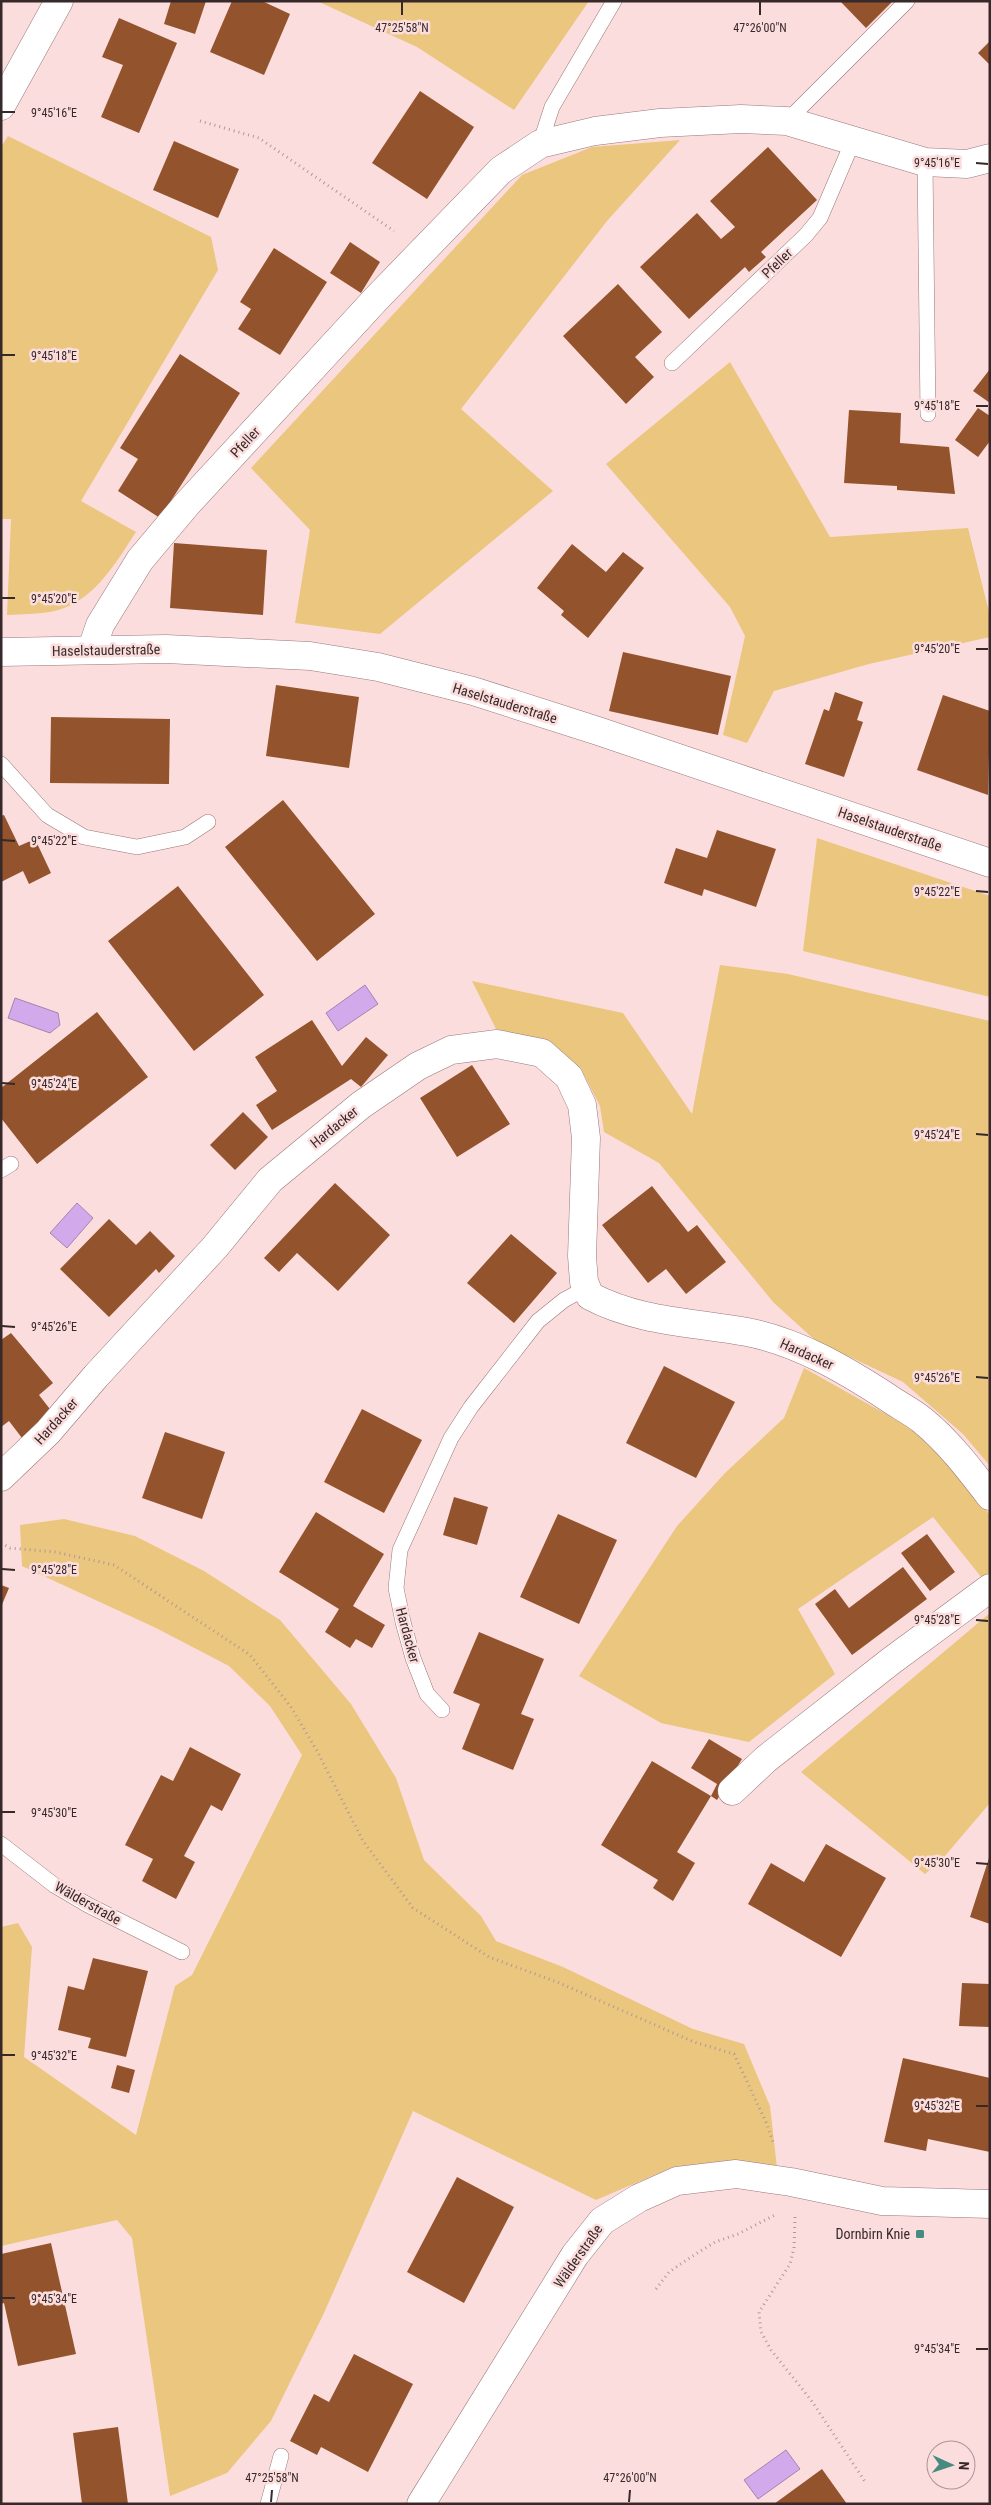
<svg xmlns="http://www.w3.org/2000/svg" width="991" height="2505" font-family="'Roboto Condensed',sans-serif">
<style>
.green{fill:#eac67f}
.water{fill:#d2aaeb;stroke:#a483b1}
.building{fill:#93532c}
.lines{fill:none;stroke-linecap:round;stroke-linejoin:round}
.lane-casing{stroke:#977;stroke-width:16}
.street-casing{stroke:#977;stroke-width:29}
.secondary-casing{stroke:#977;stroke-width:29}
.path{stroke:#b19898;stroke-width:3;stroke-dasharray:1 4;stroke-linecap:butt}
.lane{stroke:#fff;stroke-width:15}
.street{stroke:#fff;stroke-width:28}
.secondary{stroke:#fff;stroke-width:28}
.ticks{fill:none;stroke:#372929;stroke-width:2}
.poi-dot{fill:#468b80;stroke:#fcdddd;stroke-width:2}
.labels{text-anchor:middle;stroke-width:5;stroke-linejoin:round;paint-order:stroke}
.street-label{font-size:14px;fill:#372929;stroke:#fcdddd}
.poi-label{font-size:14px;fill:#372929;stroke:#fcdddd;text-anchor:end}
.ticks-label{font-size:12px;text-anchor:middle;fill:#372929;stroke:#fcdddd;stroke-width:5;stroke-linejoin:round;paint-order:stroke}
</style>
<rect width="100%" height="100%" fill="#fcdddd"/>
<path class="green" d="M317 1H589L514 110 417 47Z
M8 136 211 237 218 270 81 501 136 532C115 564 92 605 50 612 36 614 21 614 7 615L11 519H1V147Z
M680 140 607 221 461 409 553 491 380 634 295 623 310 530 251 468 522 175 592 147Z
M730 362 830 537 968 528 990 616V637L869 664 774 691 747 743 723 735 745 636 730 607 606 464Z
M817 838 990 896V997L803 951Z
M720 965 788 974 990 1021V1466L963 1434 903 1382 816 1341 774 1303 659 1163 604 1132 600 1106 582 1071 554 1045 496 1029 472 981 623 1013 692 1114Z
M804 1368 909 1427 956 1471 990 1515V1572L982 1578 933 1517 798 1609 835 1674 749 1742 661 1723 579 1676 677 1526 725 1473 784 1418Z
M64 1519 135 1536 204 1571 280 1620 351 1704 396 1778 424 1860 481 1916 496 1941 563 1967 693 2029 744 2044 770 2106 777 2168 673 2167 596 2200 413 2111 324 2313 271 2421 227 2473 170 2496 132 2238 117 2220 1 2246V1927L18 1923 32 1947 24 2057 136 2135 175 1986 192 1975 302 1755 270 1706 229 1666 156 1628 22 1566 20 1525Z
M990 1613V1803L944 1857 925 1874 801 1772Z"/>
<path class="water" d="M365 985 378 1004 338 1031 326 1013Z
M15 998 58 1013 60 1025 50 1033 8 1018Z
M77 1203 93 1218 67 1248 50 1233Z
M786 2450 800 2469 758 2499 744 2480Z"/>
<path class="building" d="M171 1H206L195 34 164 24Z
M232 1H262L290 14 264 75 210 52Z
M840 1H893L866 28Z
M119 18 177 43 139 133 101 117 123 65 102 57Z
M990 41V65L978 53Z
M420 91 474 127 427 199 372 163Z
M174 141 239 169 218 218 153 190Z
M768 147 817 200 761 252 766 257 749 272 745 267 689 319 640 267 697 213 721 239 735 227 710 201Z
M350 242 380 262 361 293 330 273Z
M274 248 327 282 280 355 238 329 251 309 240 302Z
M618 284 662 332 635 357 654 377 626 404 563 336Z
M180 354 240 393 160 518 118 491 138 459 120 448Z
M990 369V403L973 391Z
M978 408 990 416V441L978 457 955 440Z
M849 410 901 413 900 443 949 447 955 494 897 490V486L844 483Z
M174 543 267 550 263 615 170 608Z
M572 544 606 572 623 552 644 568 588 638 561 615 564 611 537 588Z
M623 652 731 676 718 735 609 711Z
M276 685 359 697 349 768 266 756Z
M835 692 863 702 857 720 863 722 844 777 805 764 824 709 829 711Z
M943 695 990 711 988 795 917 770Z
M51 717 170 719 169 784 50 783Z
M283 800 375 914 317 961 225 847Z
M4 815 19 846 35 839 51 873 29 884 23 871 1 882V816Z
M717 830 776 849 756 907 704 889 702 896 664 883 676 848 707 858Z
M178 886 264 995 194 1051 108 941Z
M97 1012 148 1077 37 1164 1 1118V1088Z
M312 1020 342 1066 366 1037 388 1055 361 1087 351 1079 272 1130 256 1105 277 1091 255 1057Z
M472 1065 510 1124 457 1157 420 1098Z
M243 1112 268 1137 235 1170 210 1145Z
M335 1183 390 1235 338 1291 297 1253 279 1272 264 1258Z
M652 1186 688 1232 697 1225 726 1262 686 1294 666 1269 648 1283 602 1225Z
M109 1219 136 1245 150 1231 175 1256 159 1273 156 1269 109 1317 60 1269Z
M511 1234 557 1273 514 1323 467 1283Z
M11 1333 53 1383 39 1395 53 1413 22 1438 9 1421 1 1427V1340Z
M664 1366 735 1402 696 1478 626 1443Z
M362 1409 422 1440 384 1513 324 1482Z
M165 1432 225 1452 202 1519 142 1498Z
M454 1497 488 1507 477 1545 443 1535Z
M316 1512 384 1554 353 1606 385 1625 372 1648 356 1639 350 1648 325 1632 339 1609 279 1572Z
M558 1514 617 1540 579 1624 520 1597Z
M927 1534 955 1572 930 1591 901 1553Z
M903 1567 927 1599 852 1655 815 1604 835 1589 849 1608Z
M1 1585 9 1588 1 1607Z
M479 1632 544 1659 521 1714 534 1719 513 1770 462 1749 480 1704 453 1693Z
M709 1739 742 1759 717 1800 711 1796 677 1852 695 1863 673 1901 653 1888 658 1880 601 1845 652 1761 711 1796 717 1784 691 1768Z
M190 1747 241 1774 222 1811 211 1805 184 1856 195 1862 176 1899 142 1881 153 1859 125 1845 161 1775 173 1781Z
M826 1844 886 1878 841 1957 748 1904 771 1863 804 1882Z
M989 1858H990V1924L970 1917Z
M93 1958 148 1971 126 2057 88 2048 91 2038 58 2030 68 1986 84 1990Z
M962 1983 990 1984V2027L959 2026Z
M903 2058 990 2078V2152L928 2139 926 2151 884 2142Z
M117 2065 135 2070 129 2093 111 2088Z
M457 2177 514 2207 464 2303 407 2272Z
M51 2243 76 2354 18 2366 4 2303 1 2304V2254Z
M354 2354 413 2384 368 2472 321 2447 317 2455 290 2441 314 2394 329 2402Z
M118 2427 128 2504H82L73 2433Z
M822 2469 847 2504H774Z"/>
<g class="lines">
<g class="lane-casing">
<path id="lane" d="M787 121 907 1
M540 144 552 107 614 1
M925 162 928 414
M672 363 806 235 820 218 853 141
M1 764 47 815 84 837 137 847 185 837 208 822
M1 1170 11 1164
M442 1710 427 1694 413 1658 403 1622 396 1588 400 1550 451 1438 471 1407 538 1321 564 1300 586 1288
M1 1844 54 1885 88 1905 182 1952
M268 2504 281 2456"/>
</g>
<g class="street-casing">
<path id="street" d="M1 106 59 1
M92 649 100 625 140 560 187 504 376 299 501 170 540 144 595 131 660 123 741 119 787 121 925 162 967 164 990 158
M1 1477 48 1432 96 1376 215 1247 270 1180 361 1105 418 1066 451 1050 497 1044 542 1053 569 1077 582 1105 586 1138 582 1256 584 1282 590 1296C639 1322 693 1322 747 1332 798 1342 844 1369 887 1397 898 1405 911 1411 922 1420 948 1441 970 1470 990 1496
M732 1791 766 1759 891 1661 990 1588"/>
</g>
<g class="secondary-casing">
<path id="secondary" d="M1 652 166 649 310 656 378 667 473 691 598 731 990 863
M421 2504 575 2255 602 2221 639 2198 677 2181 736 2174 791 2182 882 2201 990 2204"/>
</g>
<path class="path" d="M200 121 259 138 394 231
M1 1543 10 1548 55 1552 114 1565 250 1655 291 1707 317 1751 363 1841 413 1908 489 1957 557 1982 694 2042 734 2054 766 2122 774 2145
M795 2217 794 2248 790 2264 759 2312 761 2332 771 2350 811 2400 866 2483
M656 2289 669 2272 691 2257 715 2242 738 2234 775 2215"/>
<use href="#lane" class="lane"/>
<use href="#street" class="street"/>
<use href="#secondary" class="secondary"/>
</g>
<path class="ticks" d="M402 15V2M760 15V2M2 112H15M976 163 988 164M2 355H15M976 406H988M2 598H15M976 649H988M2 840 15 841M976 891 988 892M2 1083 15 1084M976 1134 988 1135M2 1326 15 1327M976 1377 988 1378M2 1569 15 1570M976 1620 988 1621M2 1812H15M976 1863 988 1864M2 2055H15M976 2106H988M2 2298H15M976 2349H988M271 2502 272 2490M629 2502 630 2490"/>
<rect class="poi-dot" x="915" y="2229" width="10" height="10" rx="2.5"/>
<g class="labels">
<g class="street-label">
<text transform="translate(777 263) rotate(-44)" y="5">Pfeller</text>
<text transform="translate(245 442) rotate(-47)" y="5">Pfeller</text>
<text transform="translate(106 650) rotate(-1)" y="5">Haselstauderstraße</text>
<text transform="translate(505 703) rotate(17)" y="5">Haselstauderstraße</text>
<text transform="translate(890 829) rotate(19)" y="5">Haselstauderstraße</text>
<text transform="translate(334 1127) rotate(-39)" y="5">Hardacker</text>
<text transform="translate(807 1354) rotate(24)" y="5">Hardacker</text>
<text transform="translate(56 1421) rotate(-48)" y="5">Hardacker</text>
<text transform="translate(408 1635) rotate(75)" y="5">Hardacker</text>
<text transform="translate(88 1903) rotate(29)" y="5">Wälderstraße</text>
<text transform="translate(578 2256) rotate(-55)" y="5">Wälderstraße</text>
</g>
<g class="poi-label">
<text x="910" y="2239">Dornbirn Knie</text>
</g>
</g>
<g class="ticks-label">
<text x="402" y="32">47°25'58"N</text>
<text x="760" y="32">47°26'00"N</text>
<text x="54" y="117">9°45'16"E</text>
<text x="937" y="167">9°45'16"E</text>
<text x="54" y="360">9°45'18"E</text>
<text x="937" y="410">9°45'18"E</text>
<text x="54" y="603">9°45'20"E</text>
<text x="937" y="653">9°45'20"E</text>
<text x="54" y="845">9°45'22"E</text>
<text x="937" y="896">9°45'22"E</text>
<text x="54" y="1088">9°45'24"E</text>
<text x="937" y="1139">9°45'24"E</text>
<text x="54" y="1331">9°45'26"E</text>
<text x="937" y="1382">9°45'26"E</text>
<text x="54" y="1574">9°45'28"E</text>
<text x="937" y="1624">9°45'28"E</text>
<text x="54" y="1817">9°45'30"E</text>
<text x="937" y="1867">9°45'30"E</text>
<text x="54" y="2060">9°45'32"E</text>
<text x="937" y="2110">9°45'32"E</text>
<text x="54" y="2303">9°45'34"E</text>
<text x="937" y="2353">9°45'34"E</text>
<text x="272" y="2482">47°25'58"N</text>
<text x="630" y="2482">47°26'00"N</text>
</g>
<rect width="991" height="2505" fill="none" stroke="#372929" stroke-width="5"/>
<g transform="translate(951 2465) rotate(93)"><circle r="24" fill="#fcdddd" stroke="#ad9595"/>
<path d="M0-4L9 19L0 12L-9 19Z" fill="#468b80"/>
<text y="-8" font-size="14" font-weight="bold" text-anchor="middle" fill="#372929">N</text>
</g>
</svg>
